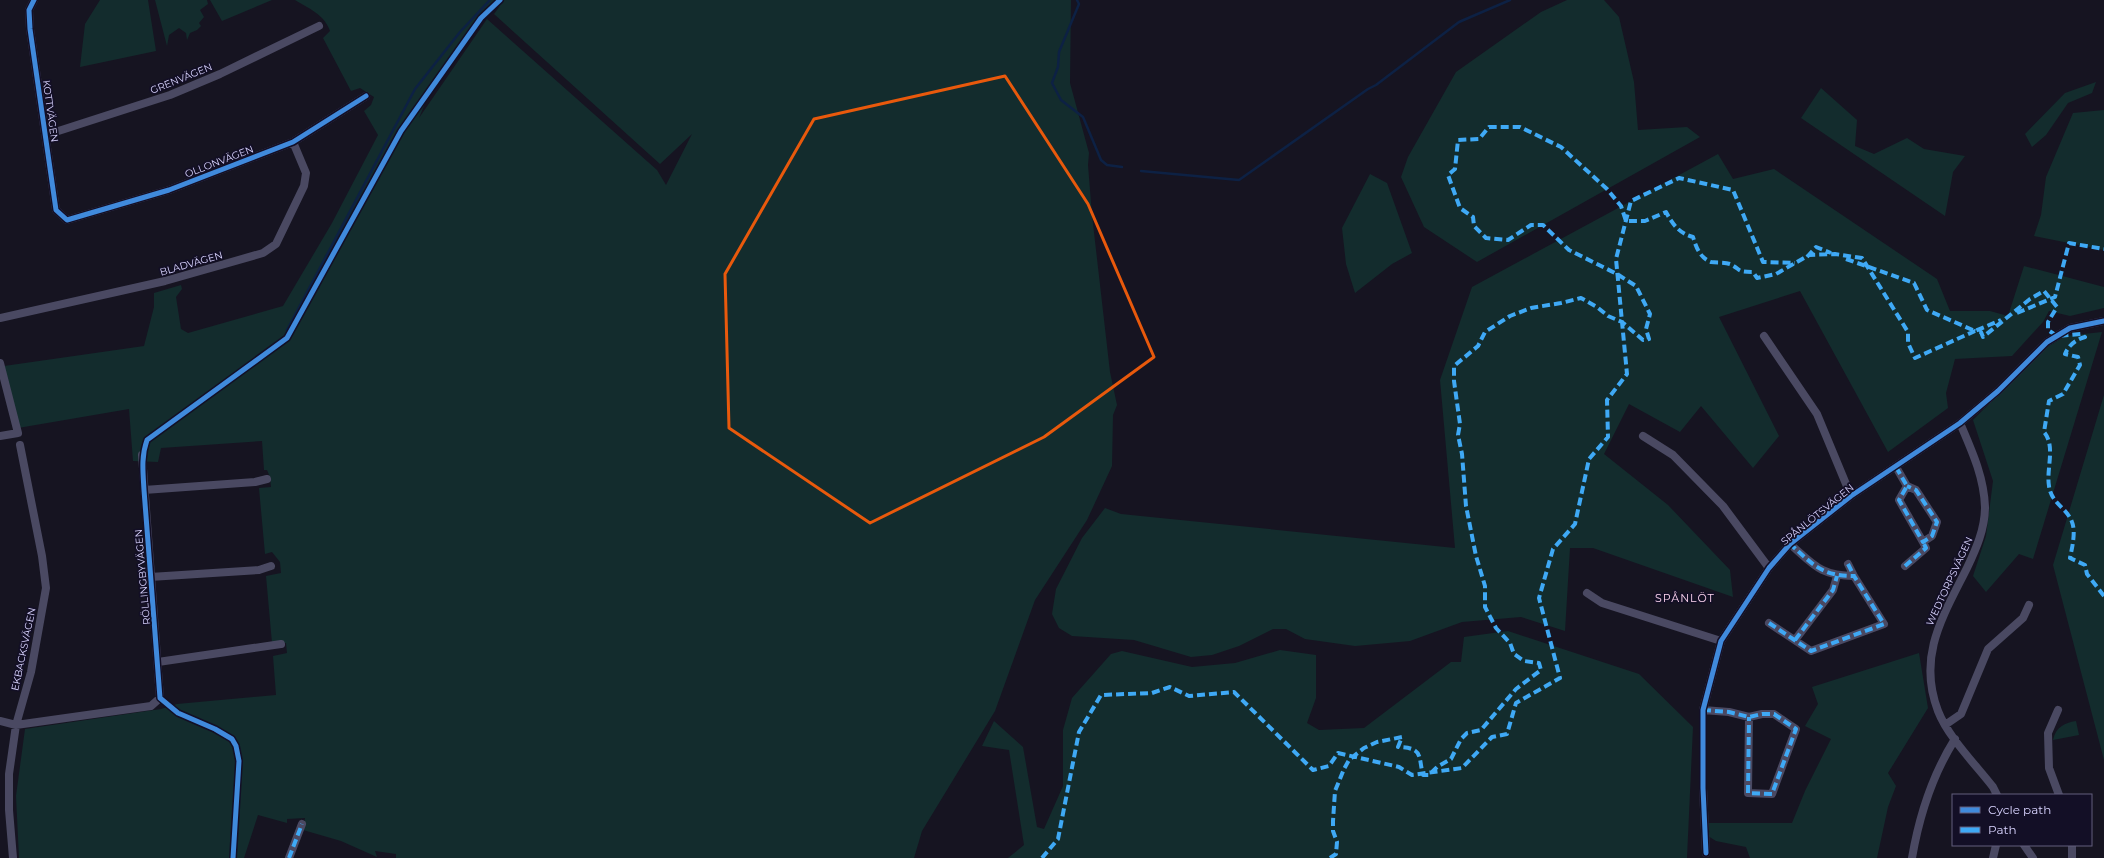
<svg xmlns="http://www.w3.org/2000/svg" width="2104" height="858" font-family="Montserrat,sans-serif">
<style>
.green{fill:#132c2d;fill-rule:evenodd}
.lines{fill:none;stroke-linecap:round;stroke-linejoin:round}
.stream{stroke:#0d2144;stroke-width:2.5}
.street{stroke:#4a4962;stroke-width:8}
.quiet{stroke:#3fa9f5;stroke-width:4;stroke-dasharray:8 4;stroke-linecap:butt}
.cycleway-casing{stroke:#130f26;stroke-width:8}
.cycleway{stroke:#408adc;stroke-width:5}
.marked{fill:none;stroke:#e8590c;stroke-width:3;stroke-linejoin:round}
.labels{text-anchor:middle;stroke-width:3.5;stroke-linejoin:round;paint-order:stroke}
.street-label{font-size:10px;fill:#d9d4ff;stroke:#130f26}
.neighbourhood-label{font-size:11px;letter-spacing:1px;fill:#ffd6f0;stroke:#130f26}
</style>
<rect width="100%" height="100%" fill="#161421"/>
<path class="green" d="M100 0H148L156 51 80 67 85 24Z
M155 0H207L208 4 200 10 204 17 199 23 201 26 197 30 190 33 187 40 186 33 179 28 169 35 167 46Z
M210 0H272L222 21Z
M295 0H1071L1070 83 1089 153 1088 165 1092 215 1110 372 1117 405 1113 415 1112 466 1087 520 1035 600 995 711 922 831 914 858H396V854L375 851 377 857 341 841 303 830 305 818 287 819V823L258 815 244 858H19L16 796 25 729 161 709 177 704 276 695 273 656 287 653 286 643H272L266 576 281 573 280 562 272 552 265 554 259 488 271 487 270 477 267 470H264L262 441 161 448 158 462 133 461 129 409 18 428 4 366 144 346 154 307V293L181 285 182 289 176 297 181 329 188 333 283 306 332 223 378 135 364 111 371 105 374 97 360 88 351 91 323 38 330 31C325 15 308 8 295 0ZM500 6 494 14 660 164 692 134 666 185 657 170 487 19 419 118 430 91 474 28Z
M1567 0H1604L1619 17 1634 82 1638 130 1687 127 1700 137 1477 262 1424 227 1401 177 1408 157 1456 72 1541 12Z
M2096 82 2092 93 2068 103 2046 135 2032 147 2025 134 2065 93Z
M1821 88 1857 120 1855 146 1874 154 1907 138 1924 149 1965 156 1953 172 1945 216 1801 118Z
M2104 110V250L2034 236 2041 215 2046 177 2073 113Z
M1718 154 1733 179 1774 169 1937 279 1950 311H1990L2008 316 2024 266 2104 287V308L2070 316 2049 311 2043 322 2012 356 1955 359 1946 393 1948 408 1888 452 1800 291 1719 317 1779 436 1753 468 1701 406 1680 432 1629 404 1604 454 1668 505 1730 570 1733 597 1593 548H1570L1565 631 1521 617 1462 622 1410 641 1355 646 1305 639 1286 629H1273L1239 646 1212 655 1191 657 1134 640 1072 636 1059 628 1052 614 1056 589 1082 538 1105 508 1121 514 1455 548 1440 380 1472 287Z
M1370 174 1387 183 1412 253 1392 264 1355 293 1346 264 1342 228Z
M2102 332 2033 559 2019 554 1986 592 1973 576 1986 536 1993 481 1973 420 2044 349 2065 336Z
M2104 395V760L2053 565Z
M1508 631 1639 674 1693 727 1687 858H1008L1024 845 1009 750 982 746 994 721 1023 747 1037 827 1044 829 1063 786V730L1072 698 1111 654 1122 651 1192 667 1235 663 1280 650 1316 655V698L1307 723 1319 730 1364 728 1451 662H1461L1464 637Z
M1919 653 1928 708 1888 773 1896 786 1888 807 1877 858H1750L1746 847 1716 841 1708 836 1707 823H1792L1805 791 1831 739 1805 726 1818 704 1812 687Z
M2076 721 2079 735 2053 740C2056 727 2064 723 2076 721Z"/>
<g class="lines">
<path class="stream" d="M1077 0 1079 4 1059 52 1058 67 1052 83 1061 100 1083 117 1101 160 1107 165 1122 167
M1141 171 1239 180 1368 89 1376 85 1459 22 1510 0
M287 330 415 89 460 32 490 0"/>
<path class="street" d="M34 0 29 10 30 29 56 210 67 220 169 190 293 142 366 96
M46 135 170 95 220 74 319 26
M0 318 165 281 263 253 276 244 304 186 306 173 293 142
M1764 336 1817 414 1851 496
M0 363 18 433 0 436
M1960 423C1972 451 1984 477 1985 507 1985 529 1976 549 1967 568 1943 616 1917 656 1938 711 1948 737 1976 765 1993 787L1997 795
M1643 436 1673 455 1723 506 1769 568
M1896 467 1907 486 1899 500 1923 542 1932 536 1937 522 1916 490 1907 486
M144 490 255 482 267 479
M1848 564 1854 576
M1905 566 1926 548 1923 542
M150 577 259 570 271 566
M1587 593 1602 603 1721 641
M1769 623 1811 651 1884 624 1854 576C1821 576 1814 565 1790 544
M1795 640 1833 590 1837 576
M158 662 281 644
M1703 710 1729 712 1749 717 1762 714H1774L1796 729 1772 794 1748 793 1749 717
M2058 710 2048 733 2049 768 2059 795
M0 721 16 725 151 706 160 698 142 455
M1945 725 1961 714 1988 649 2023 618 2029 605
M2024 845 2033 858
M1706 853 1703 788V710L1721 641 1769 568 1790 544 1851 496 1960 423 1998 391 2047 342 2070 328 2104 321
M13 858 9 810V774L16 725 31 672 46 588 42 556 20 445
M289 858 302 824
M1912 858C1919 817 1933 774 1955 739
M1993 858 1996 845
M2072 858V845"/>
<path class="quiet" d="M1807 257 1816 247 1831 253
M1846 259 1914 283 1927 310 1975 331 2001 320
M2017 313 2055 297 2069 243 2104 249
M1896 467 1907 486 1899 500 1923 542 1932 536 1937 522 1916 490 1907 486
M1848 564 1854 576
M1905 566 1926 548 1923 542
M1769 623 1811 651 1884 624 1854 576C1821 576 1814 565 1790 544
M1795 640 1833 590 1837 576
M1703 710 1729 712 1749 717 1762 714H1774L1796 729 1772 794 1748 793 1749 717
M289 858 302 824
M1042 858 1058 839 1079 732 1101 695 1152 693 1170 687 1189 696 1234 692 1313 770 1329 766 1338 753 1399 767 1412 775 1462 768 1492 737 1507 734 1516 703 1560 678 1539 598 1553 549 1575 524 1589 459 1608 437 1607 400 1627 374 1616 259 1631 201 1679 178 1733 190 1763 262 1795 263
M1330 858 1336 854 1337 842 1333 831V821L1335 791 1344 769 1349 760 1364 748 1377 742 1402 737 1398 747C1424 748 1418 756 1423 775H1429L1437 767 1451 759 1461 739 1467 733 1481 730 1516 689 1541 670 1539 663 1524 661 1514 654 1510 643 1496 628 1485 607V586L1476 556 1466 506 1462 454 1458 435 1460 424 1454 381V366L1478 346 1485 332 1510 316 1531 308 1561 303 1581 298 1597 307 1608 316 1622 322 1643 340 1649 339 1646 329 1650 314 1636 286 1617 274 1569 250 1543 225H1531L1508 240 1486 238 1474 226 1473 217 1460 208 1448 175 1455 169 1458 140 1479 139 1489 127H1520L1561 147 1607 189 1621 206 1626 221H1645L1666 212C1673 225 1679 233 1693 237 1696 247 1700 258 1711 262 1717 263 1724 262 1730 264 1742 270 1736 272 1753 272L1757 278 1776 274 1809 255 1835 254 1862 258 1908 332V343L1915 358 1975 331 1981 332 1983 337 2030 299 2044 291 2057 307 2048 322V330L2057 336 2081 334 2085 337C2075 340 2069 345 2065 354L2078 357 2080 365 2063 394 2049 401 2044 432C2056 446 2046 469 2049 486 2051 503 2067 508 2072 522 2076 532 2072 548 2070 558L2085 565 2087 574 2104 596"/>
<g class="cycleway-casing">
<path id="cycleway" d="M34 0 29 10 30 29 56 210 67 220 169 190 293 142 366 96
M1706 853 1703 788V710L1721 641 1769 568 1790 544 1851 496 1960 423 1998 391 2047 342 2070 328 2104 321
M233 858 239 761 236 746 232 739 215 729 178 713 160 698 144 490C143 472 141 457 147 440L287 338 401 131 481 18 500 0"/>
</g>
<use href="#cycleway" class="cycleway"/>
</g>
<path class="marked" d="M1005 76 1088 204 1154 357 1044 437 870 523 729 428 725 274 814 119Z"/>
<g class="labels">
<g class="street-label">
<text transform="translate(181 78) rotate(-22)" y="4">GRENVÄGEN</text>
<text transform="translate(51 111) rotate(82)" y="4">KOTTVÄGEN</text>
<text transform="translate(219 161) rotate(-21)" y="4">OLLONVÄGEN</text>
<text transform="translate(191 263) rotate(-16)" y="4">BLADVÄGEN</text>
<text transform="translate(1817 514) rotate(-39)" y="4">SPÅNLÖTSVÄGEN</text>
<text transform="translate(142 577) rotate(-95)" y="4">RÖLLINGBYVÄGEN</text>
<text transform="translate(1949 581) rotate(-65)" y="4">WEDTORPSVÄGEN</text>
<text transform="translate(23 649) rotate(-78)" y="4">EKBACKSVÄGEN</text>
</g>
<g class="neighbourhood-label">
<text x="1685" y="602">SPÅNLÖT</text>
</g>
</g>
<rect x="1952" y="794" width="140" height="52" fill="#130f26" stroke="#625e7d"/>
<rect x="1960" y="807" width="20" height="6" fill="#408adc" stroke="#625e7d"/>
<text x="1988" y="814" font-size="12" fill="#d9d4ff">Cycle path</text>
<rect x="1960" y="827" width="20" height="6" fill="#3fa9f5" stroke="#625e7d"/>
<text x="1988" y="834" font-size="12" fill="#d9d4ff">Path</text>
</svg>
